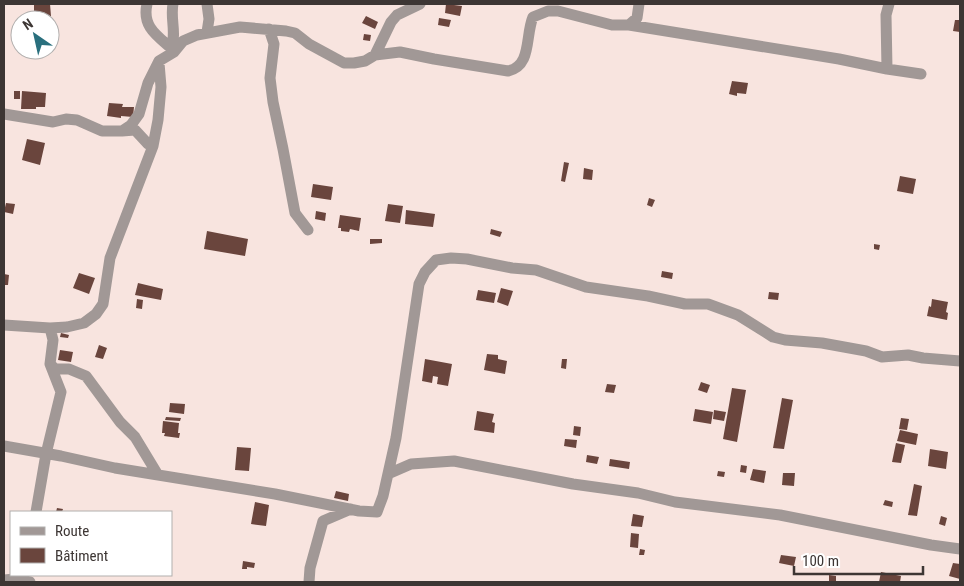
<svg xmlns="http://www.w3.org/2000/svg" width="964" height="586" font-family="'Roboto Condensed',sans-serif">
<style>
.building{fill:#6a453d}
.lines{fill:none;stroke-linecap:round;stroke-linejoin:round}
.minor{stroke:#a19896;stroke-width:11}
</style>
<rect width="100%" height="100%" fill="#f8e4df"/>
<path class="building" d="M34 4H50L51 16 34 17Z
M446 4 462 6 460 16 445 13Z
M366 16 378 22 375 29 362 23Z
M439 18 451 20 449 27 438 25Z
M955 20H960V32L953 31Z
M364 34 371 35 370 41 363 40Z
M732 81 748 83 746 94 737 93V96L729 94Z
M14 91H20V99H14Z
M22 91 46 93 45 107H36V109H21Z
M109 103 123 104 122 107H134L133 117 121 116V118L107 116Z
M27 139 45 143 40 165 22 160Z
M564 162 569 163 565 182 561 181Z
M584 168 593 170 592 180 583 179Z
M900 176 916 179 913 194 897 191Z
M313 184 333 187 331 200 311 197Z
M649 198 655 200 652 207 647 205Z
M6 203 15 204 13 214 4 212Z
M388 204 403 206 400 223 385 221Z
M406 210 435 214 433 227 405 224Z
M316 211 326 213 325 221 315 219Z
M340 215 361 218 359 231 350 229 349 232 341 231V228H338Z
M491 229 502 232 500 237 490 234Z
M207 231 248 239 245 256 204 249Z
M370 239H382V243L370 244Z
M874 244 880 245 879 250 874 249Z
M662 271 673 273 672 279 661 277Z
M79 273 95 278 89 294 73 288Z
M4 274 9 275 8 285H4Z
M138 283 163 289 161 300 135 295Z
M501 288 513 291 508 306 497 302Z
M478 290 496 293 494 303 476 300Z
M769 292 779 293 778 300 768 299Z
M137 299 143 300 142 309 136 308Z
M932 299 948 302 946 312 948 313 947 320 927 316 929 306 931 307Z
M61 333 69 335 68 338 60 337Z
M99 345 107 348 103 359 95 357Z
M60 350 73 352 71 362 58 360Z
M487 354 498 355V359L507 361 505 374 484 370Z
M425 359 452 364 448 386 437 384 438 377 433 376 432 383 422 381Z
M562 359H567L566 369 561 368Z
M701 382 710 385 707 393 698 390Z
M607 384 616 385 614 393 605 392Z
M732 388 746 390 737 442 723 439Z
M782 398 793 400 784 449 773 448Z
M170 403 185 404 184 414 169 412Z
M695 409 713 412 711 424 693 421Z
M714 410 726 412 724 421 713 419Z
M477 411 494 414 492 422 495 423 494 433 474 430Z
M166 417 181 418 180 421 165 420Z
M901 418 909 419 907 430 899 429Z
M163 421 179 423 178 433H180L179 438 164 436 165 433H162Z
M574 426 581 427 580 436 573 435Z
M900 430 918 434 916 445 897 441Z
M565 439 577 440 576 448 564 446Z
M896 443 905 445 901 463 892 462Z
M237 447 251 448 249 471 235 470Z
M930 449 948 452 946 469 928 466Z
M587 455 599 457 597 464 586 462Z
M610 459 630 462 629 469 609 466Z
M741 465 747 466 746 473 740 472Z
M753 469 766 471 764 483 750 480Z
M718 471 725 472 724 477 717 476Z
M783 473H795L794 486 782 485Z
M914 484 922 486 917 516 908 515Z
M336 491 349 494 348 501 334 498Z
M885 500 893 502 892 507 883 505Z
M255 502 269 505 266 526 251 524Z
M57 508 63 509 62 512H56Z
M633 514 644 516 642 527 631 526Z
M941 516 947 518 945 526 939 524Z
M631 533 639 534 638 548 630 547Z
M640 549 645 550 644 555H639Z
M781 555 796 557 794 566 779 563Z
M243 561 255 563 254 568 247 567V569H242Z
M953 563 960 564V579L949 576Z
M881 572 901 576 900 582H879Z
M829 575 836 576V582H829Z"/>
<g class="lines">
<path class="minor" d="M147 4C142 26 156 35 171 48
M173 4C170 19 177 33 171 48L174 52
M629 25 637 18 639 4
M269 29 274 44 270 78 273 102 283 149 295 213 308 230
M207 32 209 19 207 4
M375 55 391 22 397 15 420 4
M887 69 886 15 889 4
M4 114 53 122 66 119 77 120 102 131H122L131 125 139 114 148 83 159 61 174 52 183 41 197 35 240 27 286 31 295 33 309 44 344 63H354L365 61 375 55 400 52 434 59 508 71C532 66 525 36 533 17L548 11H558L612 25H629L660 30 839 59 887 69 921 74
M122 131 135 130 148 144 153 146
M4 325 50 328
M50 364 55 369H69L86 376 120 422 135 437 158 475
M4 446 61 456 115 468 275 494 359 511 377 512 383 496 396 438 419 284 425 272 436 260 451 258 467 259 512 268 536 270 586 287 648 296 685 304H708L738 315 773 337 785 340 822 343 866 351 882 357 908 355 923 358 960 361
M388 474 411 464 454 461 573 484 638 493 675 502 780 515 931 545 960 549
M36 512 46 454 61 392 50 364 53 340 50 328 67 327 84 323 96 314 103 304 110 258 153 146 158 120 161 87 159 63
M4 580 15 579 30 582
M309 582 310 568 323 521 351 509"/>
</g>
<rect width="964" height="586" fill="none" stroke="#3d3634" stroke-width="10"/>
<rect x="10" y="511" width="162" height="65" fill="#ffffff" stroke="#b1afae"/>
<rect x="20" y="527" width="25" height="8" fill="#a19896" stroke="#b1afae"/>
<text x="55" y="536" font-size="15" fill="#3d3634">Route</text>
<rect x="20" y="548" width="25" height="15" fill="#6a453d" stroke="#b1afae"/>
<text x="55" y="561" font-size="15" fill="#3d3634">Bâtiment</text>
<g transform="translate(35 35) rotate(326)"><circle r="24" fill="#ffffff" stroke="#b1afae"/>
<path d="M0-4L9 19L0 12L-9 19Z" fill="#296f7d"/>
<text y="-8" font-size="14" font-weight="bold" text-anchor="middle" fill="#3d3634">N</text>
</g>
<path d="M794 566v8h129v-8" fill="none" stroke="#3d3634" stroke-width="2.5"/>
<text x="802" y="566" font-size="15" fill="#3d3634" stroke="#ffffff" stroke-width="4" paint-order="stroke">100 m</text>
</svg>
